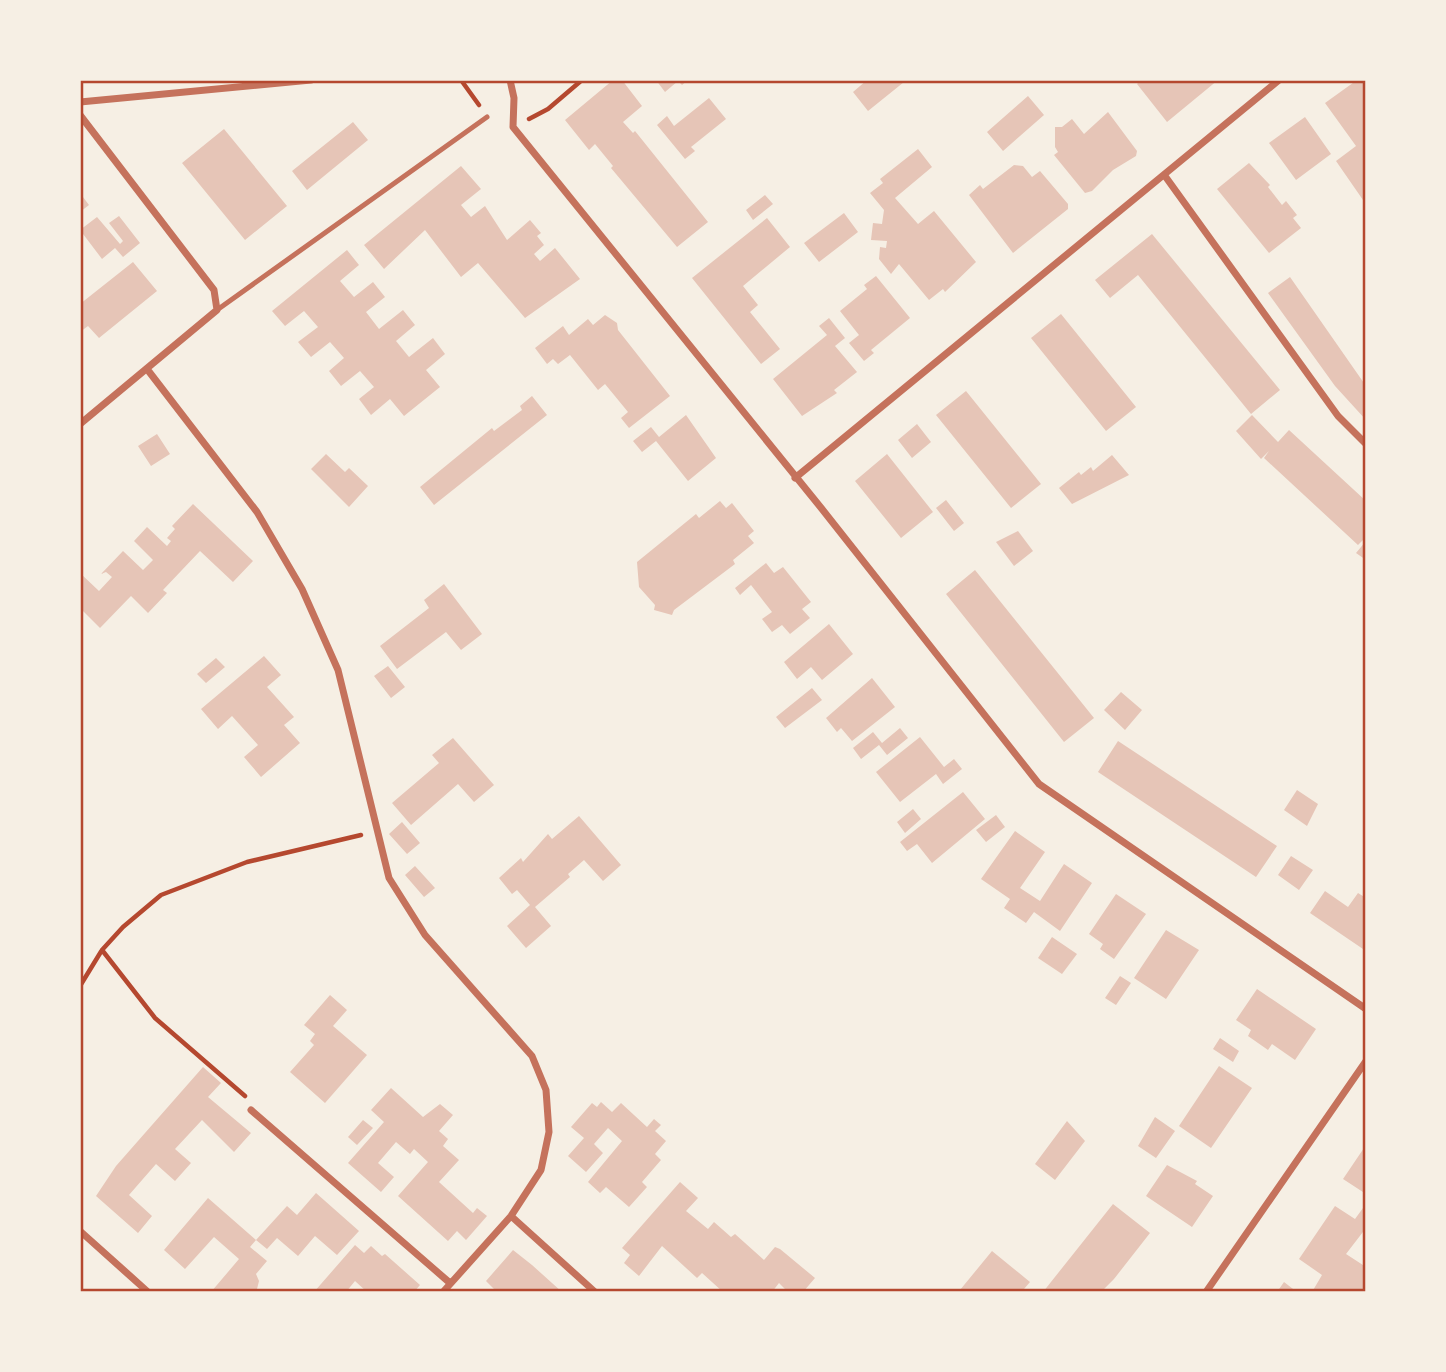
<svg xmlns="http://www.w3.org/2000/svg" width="1446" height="1372" font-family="'Open Sans',sans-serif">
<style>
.building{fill:#e6c5b7}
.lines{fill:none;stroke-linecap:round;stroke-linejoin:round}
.path{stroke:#b5482f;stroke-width:4.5}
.service{stroke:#c5725c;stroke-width:5}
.minor{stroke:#c5725c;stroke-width:7}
.neatline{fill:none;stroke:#b5482f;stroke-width:2.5}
</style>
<rect width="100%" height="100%" fill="#f6efe4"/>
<path class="building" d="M613 80H622L642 106 623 122 633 133 635 131 708 222 677 247 611 168 613 166 595 144 589 150 565 120Z
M656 80H688L682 85 678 81 665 92Z
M867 80H902L904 82 868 111 853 92Z
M1141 80H1218L1167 122 1137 84Z
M1357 80 1366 83V198L1363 200 1336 161 1356 146 1325 103Z
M1028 96 1044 115 1003 151 987 132Z
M709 98 726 119 691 147 695 151 685 159 657 125 667 116 674 126Z
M1108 112 1137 151 1136 156 1113 170 1092 191 1085 193 1054 155 1058 152 1055 147V127H1062L1072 119 1084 134Z
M1305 117 1331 154 1296 180 1269 143Z
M353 122 368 140 307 190 292 171Z
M224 129 287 206 245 240 182 163Z
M918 149 932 167 895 198 918 224 934 211 976 262 945 292 943 289 929 300 899 264 891 274 879 259 880 247 886 248 887 241 871 240 873 223 882 224 884 210 870 193 883 183 880 179Z
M1249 163 1270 185 1268 187 1282 205 1286 201 1297 215 1293 218 1301 228 1269 253 1217 189Z
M1014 165 1023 166 1032 177 1040 171 1068 204V209L1013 253 969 195 980 185 983 189Z
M461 166 481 189 461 205 471 217 485 206 507 240 530 220 541 233 537 236 544 245 534 254 540 261 555 248 580 279 525 318 478 263 461 277 425 230 384 269 364 245Z
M80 193 89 205 80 212Z
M765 195 773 204 753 220 746 210Z
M844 213 858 232 819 262 804 243Z
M119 216 140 243 123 257 115 248 102 259 80 230 97 217 120 244 123 241 109 223Z
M767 218 790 247 743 286 758 305 750 312 780 349 761 364 692 278Z
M1152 234 1280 390 1251 414 1138 275 1110 298 1095 280Z
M347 250 359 265 340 281 354 297 373 282 385 297 366 312 379 329 403 310 415 325 396 341 409 357 433 338 445 354 426 370 440 387 404 416 390 399 371 415 359 399 374 387 360 371 341 386 329 371 344 358 330 342 311 357 298 342 318 327 304 311 285 326 272 311Z
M133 262 157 291 99 338 88 326 80 332V304Z
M876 276 910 318 871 350 874 353 864 361 849 343 859 335 840 311 867 289 864 285Z
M1290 277 1366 386V420L1335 386 1268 293Z
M1061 314 1136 407 1106 431 1031 338Z
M605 315 617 323 618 330 670 396 629 428 621 418 628 412 605 384 598 390 570 355 558 364 553 359 547 364 535 348 563 326 569 335 588 319 593 325Z
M829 318 845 338 835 346 857 372 834 390 837 393 802 416 773 379 827 335 819 326Z
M966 391 1041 484 1011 508 936 415Z
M532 396 547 415 434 505 420 487 492 428 494 431 522 410 520 406Z
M686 415 716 458 688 481 656 441 642 452 633 441 651 427 659 437Z
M1252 415 1278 442 1289 430 1366 501V537L1358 545 1264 458 1269 451 1261 459 1236 431Z
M917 424 931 442 912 458 898 440Z
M157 434 170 454 151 466 138 446Z
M326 454 345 472 349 468 368 486 349 507 311 469Z
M887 454 933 512 901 538 855 481Z
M1112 455 1129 475 1072 504 1059 488 1079 472 1081 475 1091 467 1093 471Z
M946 500 964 523 954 531 936 508Z
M720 501 726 508 732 503 754 531 748 536 754 543 733 560 735 564 674 610 672 615 654 610 655 605 639 587 637 562 696 514 699 518Z
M193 504 253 561 233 582 200 551 163 590 167 593 148 613 131 596 100 628 80 608V573L99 591 112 577 106 572 101 574 123 551 143 570 153 560 134 541 147 527 167 546 171 541 167 538 175 529 172 526Z
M1018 531 1033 551 1014 566 996 542Z
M1366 541V560L1356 553Z
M766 563 774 573 783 567 811 602 802 609 810 618 790 634 782 625 772 632 762 619 772 612 751 585 740 595 735 588Z
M975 570 1094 718 1064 742 946 594Z
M444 584 482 634 461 650 446 632 397 669 380 646 429 608 424 600Z
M829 624 853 654 822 680 811 667 797 679 784 662Z
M264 656 281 675 267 687 294 717 284 725 300 743 261 777 244 757 258 745 232 716 218 729 201 709Z
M216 658 225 667 206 683 197 674Z
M388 666 405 687 391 698 374 676Z
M872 678 895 707 852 741 841 728 837 732 826 718Z
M812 688 822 700 785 728 776 717Z
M1121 692 1142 710 1125 730 1104 710Z
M900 728 908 738 887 755 879 745 861 759 853 748 873 732 882 743Z
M920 737 944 767 954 759 962 769 943 784 936 774 900 802 876 772Z
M453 738 494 785 474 802 458 784 411 825 392 803 439 763 432 755Z
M1118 741 1277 846 1256 877 1098 772Z
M1297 790 1318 804 1307 826 1284 810Z
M963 792 985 819 932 863 917 844 907 851 900 842Z
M913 809 921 819 905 833 897 822Z
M996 815 1005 827 986 842 976 830Z
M579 816 621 865 603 881 584 860 568 874 570 877 535 907 551 926 526 948 507 926 530 905 517 890 512 894 499 878 521 858 523 862 548 834 552 839Z
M402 822 420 843 407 854 389 834Z
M1015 831 1045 852 1020 888 1040 901 1064 864 1092 883 1060 931 1034 912 1026 923 1004 908 1010 899 981 879Z
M1291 856 1313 870 1299 890 1278 875Z
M415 866 435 888 424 897 405 875Z
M1325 891 1348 907 1358 893 1366 898V945L1363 949 1310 913Z
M1116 894 1146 914 1114 959 1100 949 1103 944 1089 934Z
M1166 930 1199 950 1166 999 1134 978Z
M1052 937 1077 954 1062 974 1038 958Z
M1120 976 1131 983 1116 1005 1105 998Z
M1257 989 1316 1029 1295 1060 1272 1044 1268 1050 1248 1036 1251 1030 1236 1020Z
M330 995 347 1010 333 1026 367 1055 325 1103 290 1072 314 1045 310 1041 315 1034 304 1025Z
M1220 1038 1239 1051 1233 1062 1213 1049Z
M1219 1066 1252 1088 1211 1148 1179 1126Z
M203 1067 221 1083 208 1097 251 1133 234 1152 202 1120 175 1149 191 1163 175 1181 156 1164 129 1195 152 1216 138 1233 96 1196 116 1166Z
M391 1088 423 1117 440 1104 453 1115 439 1131 448 1139 443 1146 459 1160 439 1182 473 1213 477 1208 487 1216 466 1240 457 1231 448 1241 398 1196 428 1162 414 1149 410 1154 396 1142 378 1163 394 1177 381 1192 348 1163 384 1122 371 1110Z
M601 1102 612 1112 621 1103 647 1127 654 1119 661 1125 655 1131 666 1141 655 1154 661 1160 642 1182 647 1187 629 1207 606 1187 600 1193 588 1182 622 1141 608 1128 594 1144 603 1153 586 1172 568 1156 584 1138 571 1127 592 1103 597 1107Z
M1155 1117 1175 1131 1156 1158 1138 1146Z
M363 1120 373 1128 357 1145 348 1137Z
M1067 1121 1085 1141 1055 1180 1035 1164Z
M1366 1145V1194L1343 1179Z
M1167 1165 1197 1181 1195 1184 1213 1196 1192 1227 1146 1196Z
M680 1182 698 1198 686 1211 708 1229 714 1222 731 1237 735 1234 764 1260 775 1247 780 1249 815 1278 803 1292H788L779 1283 772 1292H723L702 1273 697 1278 662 1246 639 1276 624 1263 630 1255 622 1248Z
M316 1193 359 1231 337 1255 315 1236 298 1256 277 1238 267 1249 256 1240 287 1206 297 1215Z
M208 1198 256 1240 250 1247 267 1261 256 1274 259 1281 257 1289 260 1292H211L239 1259 214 1237 185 1269 164 1250Z
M1113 1204 1150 1233 1114 1279 1101 1292H1043Z
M1335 1206 1355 1219 1363 1208 1366 1210V1228L1346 1254 1366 1267V1292H1312L1322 1275 1299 1259Z
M355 1245 364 1253 371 1246 382 1256 385 1254 420 1285 414 1292H367L355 1281 346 1292H314Z
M513 1250 532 1265 562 1292H497L486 1281Z
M992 1251 1030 1282 1024 1289 1027 1292 960 1290Z
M1284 1282 1297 1292H1277Z"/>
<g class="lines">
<path class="path" d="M461 80 479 105
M529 119 548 109 582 80
M102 950 155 1018 245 1096
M80 986 102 950 123 927 161 895 247 862 361 835"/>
<path class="service" d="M217 310 487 117"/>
<path class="minor" d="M510 80 514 98 513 127 822 509 1039 784 1366 1009
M80 102 311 80
M80 115 214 290 217 310 80 424
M1165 176 1338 416 1366 444
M147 369 257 512 302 589 338 670 389 878 425 935 532 1056 546 1090 549 1132 541 1170 511 1216 443 1292
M795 478 1279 80
M251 1110 450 1283
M511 1216 595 1292
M80 1231 148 1292
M1206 1292 1366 1061"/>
</g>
<rect width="1446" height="1372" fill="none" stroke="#f6efe4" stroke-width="164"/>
<rect x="82" y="82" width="1282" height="1208" class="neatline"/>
</svg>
